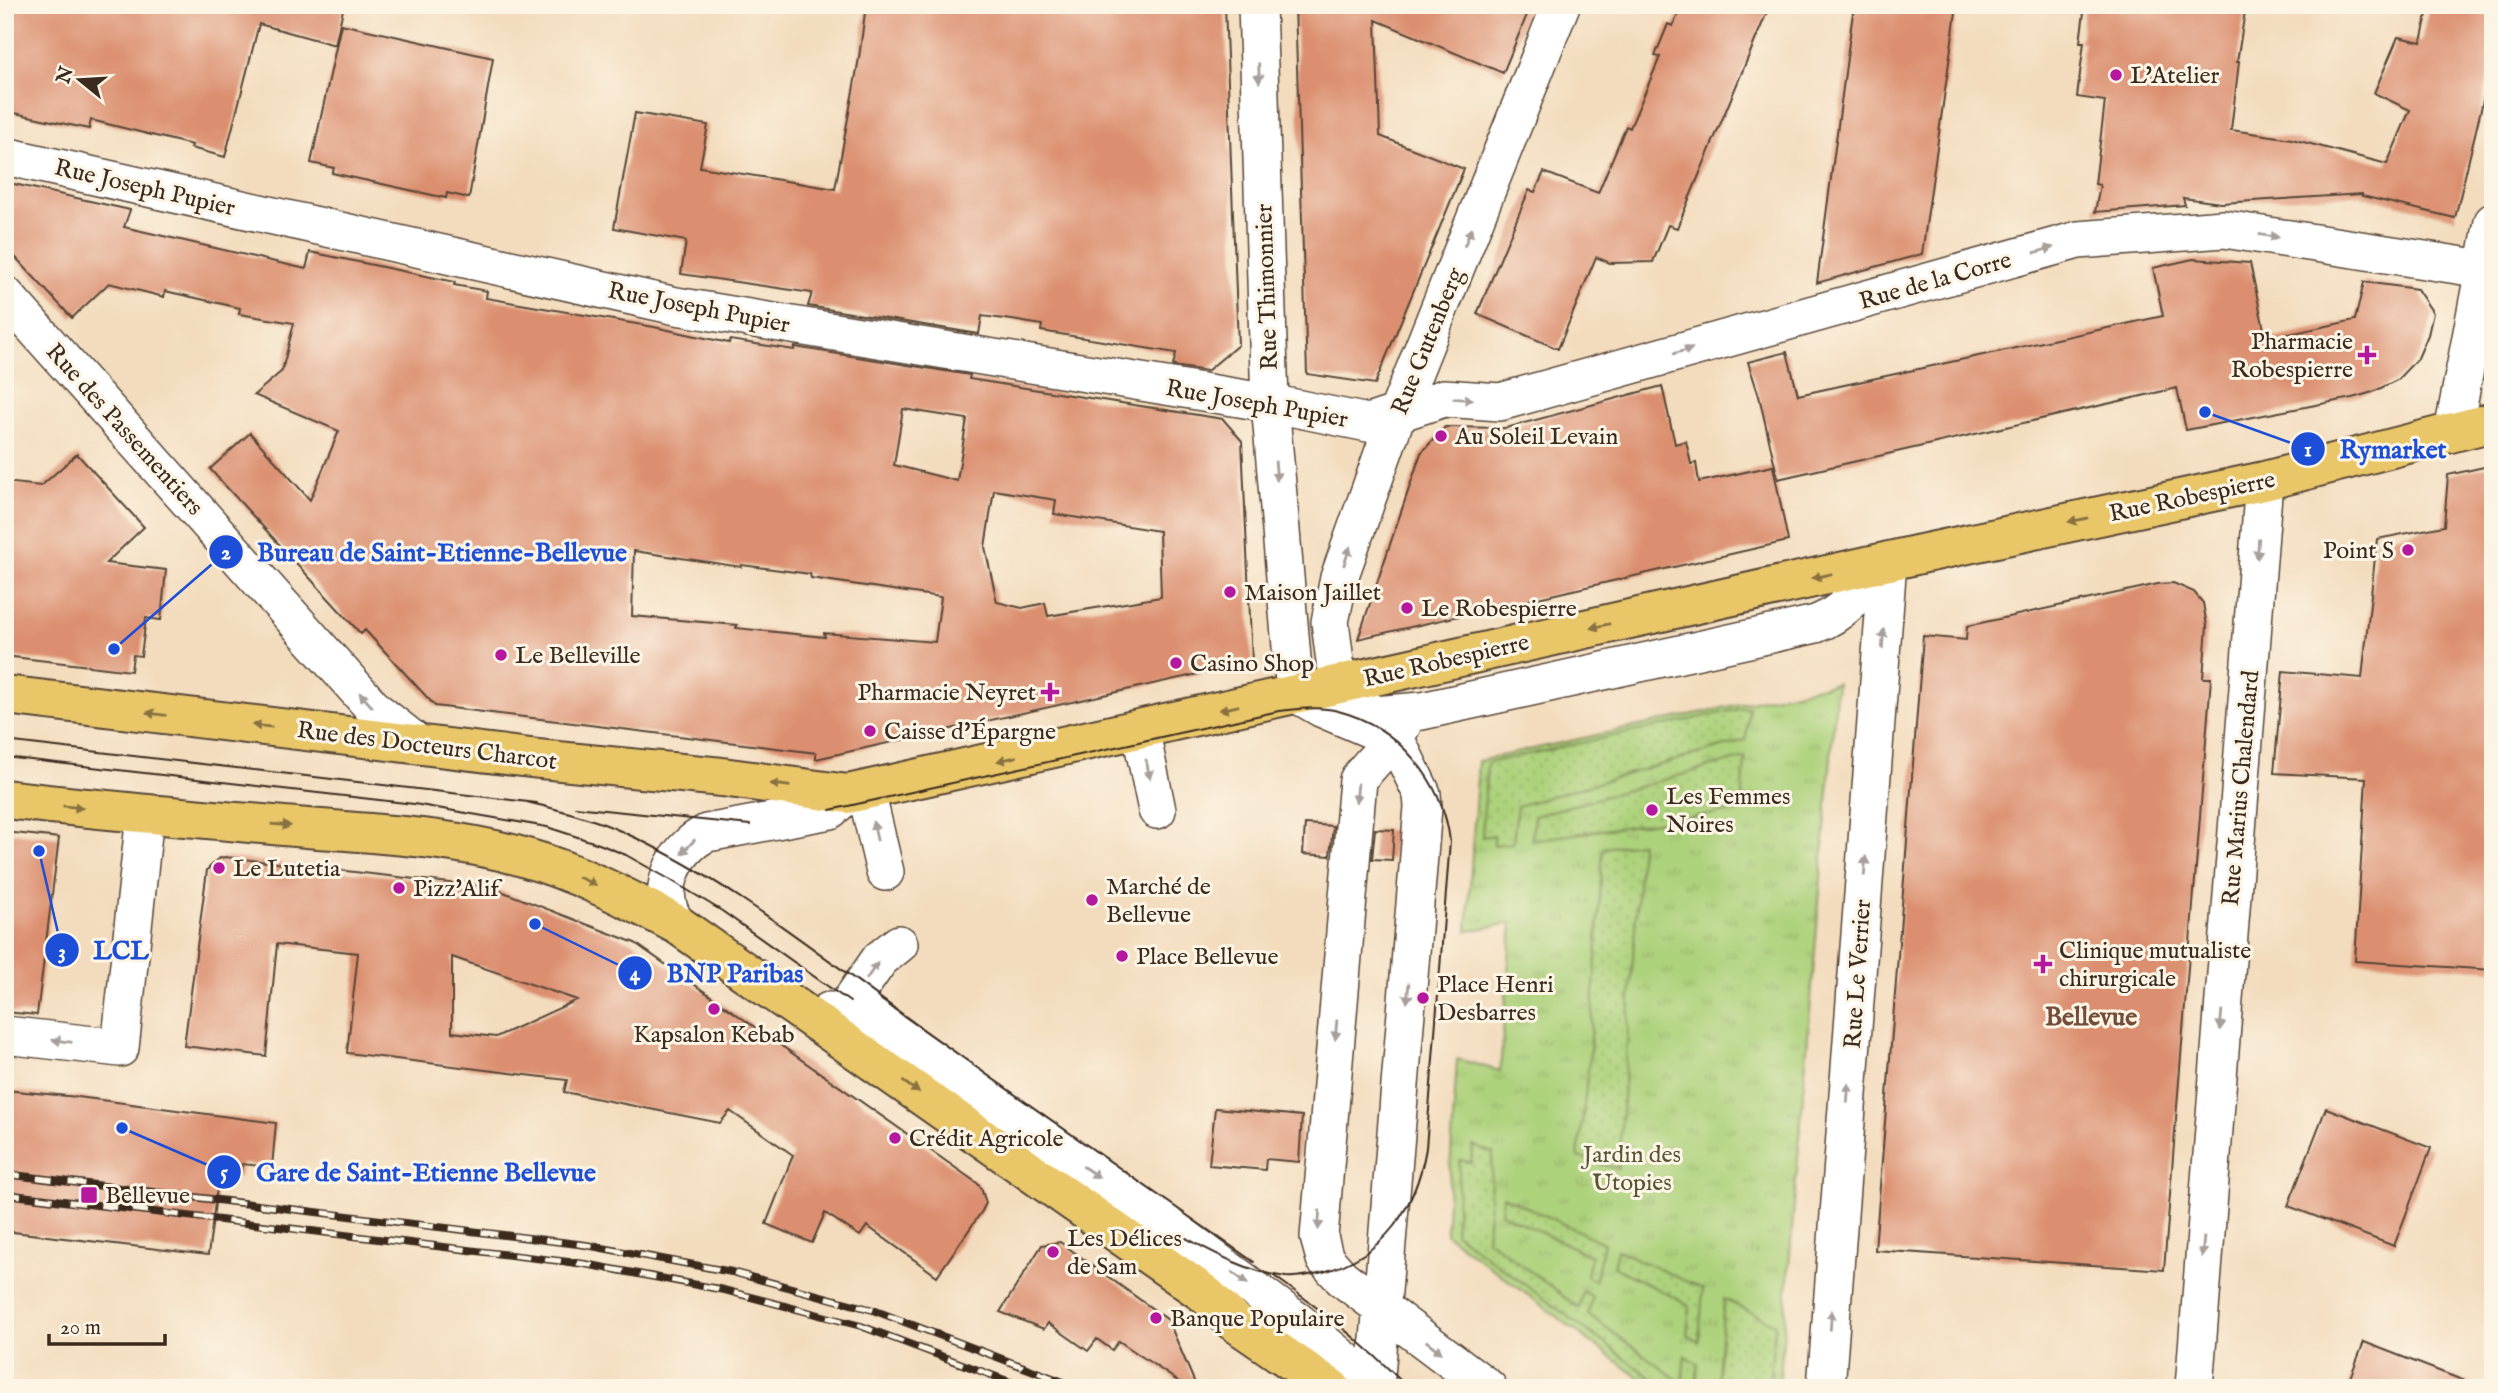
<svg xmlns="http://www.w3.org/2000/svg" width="2498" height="1393" font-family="'IM FELL English',serif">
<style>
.grass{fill:url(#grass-tufts);stroke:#747e4d;stroke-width:2}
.garden{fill:url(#garden-dots);stroke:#747e4d;stroke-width:2}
.building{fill:#db8f6f;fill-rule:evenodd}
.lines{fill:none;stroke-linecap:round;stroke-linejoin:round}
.minor-casing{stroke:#574536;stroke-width:40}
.major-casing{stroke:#574536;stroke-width:42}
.minor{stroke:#fff;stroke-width:37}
.major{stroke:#e9c769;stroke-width:38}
.tram{stroke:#3b2a1e;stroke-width:2}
.rail-casing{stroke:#3b2a1e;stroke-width:8}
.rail{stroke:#fcf5e5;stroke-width:5;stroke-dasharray:16;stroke-linecap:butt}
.oneway{fill:#a79f9a}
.oneway2{fill:#897140}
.poi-dot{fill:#b5179e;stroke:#fcf5e5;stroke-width:2.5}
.labels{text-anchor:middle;stroke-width:6;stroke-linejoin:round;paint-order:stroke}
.poi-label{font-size:24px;fill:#3b2a1e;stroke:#fcf5e5;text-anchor:start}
.street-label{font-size:24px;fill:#3b2a1e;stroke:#fcf5e5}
.park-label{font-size:24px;fill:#585436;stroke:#fcf5e5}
.neighbourhood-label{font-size:26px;font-weight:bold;fill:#734d3a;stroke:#fcf5e5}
.leader{fill:none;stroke:#1d4ed8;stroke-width:2.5}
.callout-dot{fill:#1d4ed8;stroke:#fcf5e5;stroke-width:2.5}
.mark-label{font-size:21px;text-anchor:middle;font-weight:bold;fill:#fff}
.callout-label{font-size:26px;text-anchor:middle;font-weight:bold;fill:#1d4ed8;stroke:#fcf5e5;stroke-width:6;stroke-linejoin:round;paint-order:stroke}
</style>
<defs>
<pattern id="grass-tufts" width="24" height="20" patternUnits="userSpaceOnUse" patternTransform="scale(1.75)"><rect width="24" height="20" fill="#add27c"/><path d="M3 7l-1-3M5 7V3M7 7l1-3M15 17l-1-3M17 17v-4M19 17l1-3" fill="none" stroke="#96b46b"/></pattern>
<pattern id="garden-dots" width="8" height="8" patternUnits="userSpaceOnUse" patternTransform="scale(1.75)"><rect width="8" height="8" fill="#add27c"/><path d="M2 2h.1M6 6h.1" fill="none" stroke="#96b46b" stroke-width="1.8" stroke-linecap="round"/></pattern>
</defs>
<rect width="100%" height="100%" fill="#fcf5e5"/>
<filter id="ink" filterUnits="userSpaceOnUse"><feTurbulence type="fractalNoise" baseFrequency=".0143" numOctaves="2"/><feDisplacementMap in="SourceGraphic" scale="14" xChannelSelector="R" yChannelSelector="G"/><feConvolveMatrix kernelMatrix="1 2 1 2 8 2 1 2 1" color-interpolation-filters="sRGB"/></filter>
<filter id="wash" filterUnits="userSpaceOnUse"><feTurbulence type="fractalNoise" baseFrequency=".00686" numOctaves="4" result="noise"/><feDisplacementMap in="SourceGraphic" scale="28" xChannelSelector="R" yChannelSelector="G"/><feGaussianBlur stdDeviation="1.57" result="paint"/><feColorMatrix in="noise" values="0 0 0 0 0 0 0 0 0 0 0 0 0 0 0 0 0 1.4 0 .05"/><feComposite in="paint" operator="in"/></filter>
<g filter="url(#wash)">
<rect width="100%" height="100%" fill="#f3dcbd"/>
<path class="grass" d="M1837 683 1779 1388H1653L1446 1234 1457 1059 1500 1071 1512 923 1467 931 1478 761Z"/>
<path class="garden" d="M1749 707 1746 740 1517 806 1513 843 1494 845V835L1482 837 1487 763Z
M1745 757 1742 810 1532 840 1534 816Z
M1641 843 1618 1169 1578 1157 1590 1052 1603 848Z
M1473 1146 1493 1153 1487 1239 1579 1308 1583 1291 1592 1297 1588 1314 1682 1383 1685 1356 1698 1364 1696 1388H1665L1455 1233 1460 1161 1461 1160 1471 1163Z
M1503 1196 1604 1243 1595 1281 1587 1276 1591 1256 1501 1213Z
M1617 1250 1703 1289 1699 1342 1687 1335 1690 1305 1613 1267Z
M1724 1299 1775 1324 1769 1388H1717Z"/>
<g id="blocks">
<path class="building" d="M5 5H344L335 45 259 24 225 157 191 148 192 145 91 120 89 129 5 111Z
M866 5H1225L1238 345 1207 371 1173 366 1176 353 1041 331 1042 325 1012 320 982 316 979 334 808 306 812 293 681 274 686 241 614 228 635 113 708 125 700 167 835 189 859 58Z
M1295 5H1531L1503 73 1376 20 1380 136 1464 169 1375 384 1307 374Z
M1682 5H1770L1677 228 1668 225 1653 262 1610 263 1596 257 1558 349 1477 314 1529 190 1535 192 1544 172 1598 193 1626 126 1630 128 1660 57 1655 56 1668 24 1673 26Z
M1854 5H1957L1922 254 1817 283Z
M2085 5H2246L2237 62H2239L2231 130 2292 139 2387 164 2410 110 2374 93 2398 37 2421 42 2429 5H2493V59L2455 218 2362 196V194L2221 203 2183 198 2185 205 2095 212 2100 185 2095 184 2105 101 2077 97 2084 42H2080Z
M341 24 493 58 469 198 447 193 446 198 332 173 334 168 311 163Z
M5 182 130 210 124 227 306 269 310 252 455 282 454 285 487 291 486 298 654 327 729 343 730 340 794 350 795 347 970 375 969 379 1223 419 1242 441 1252 662 816 759V753L435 706 365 630 361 634 210 469 250 433 310 500 339 431 254 395 282 371 294 323 239 314 240 308 165 291 164 297 109 283 72 318 5 246ZM903 409 967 419 957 481 894 465ZM994 490 1056 500 1054 514 1159 531 1161 597 1048 616 1045 603 1022 608 997 602 985 547ZM634 551 741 567 742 565 810 574 811 578 941 597 935 642 824 633 825 637 736 628 737 625 632 616Z
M2193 259 2250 263 2266 339 2355 320 2364 282 2417 289 2433 313 2428 335 2418 358 2397 380 2373 392 2352 398 2186 430 2177 388 1778 479 1759 396 1748 362 1787 352 1798 395 2163 316 2153 268Z
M1662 386 1675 444 1686 441 1691 464 1696 463 1699 482 1773 466 1788 541 1358 639 1421 453 1445 427 1506 428Z
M77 454 144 527 106 563 166 570 161 620 146 618 141 656 133 655 131 671 5 656V482L41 486Z
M2493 465V970L2355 961 2366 778 2274 773 2283 671 2362 678 2377 539 2444 526 2448 475Z
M2173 583 2194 592 2203 603 2207 626 2203 678H2211L2164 1270 1875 1250 1923 636 1966 640 1967 626 2158 584Z
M1305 824 1333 826 1330 856 1303 854Z
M1375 829 1394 830 1392 860 1372 859Z
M5 832 59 838 37 1015 5 1012Z
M225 857 493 888 635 943 977 1183 981 1188 986 1203 982 1211 937 1276 867 1226 860 1236 825 1213 812 1243 766 1224 793 1155 730 1111 720 1123 564 1092 567 1080 347 1053 358 953 277 944 266 1056 184 1046 207 870 218 859ZM452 957 577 1000 496 1037 452 1032Z
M5 1090 78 1097 276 1123 272 1167 242 1164 239 1177 219 1174 208 1255 5 1231Z
M1215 1108 1302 1116 1299 1162 1266 1159 1265 1170 1209 1165Z
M2326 1108 2431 1148 2394 1246 2288 1206Z
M1060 1242 1168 1320 1197 1388H1188L1119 1341 1112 1350 1097 1339 1088 1351 1048 1323 1044 1329 1000 1312 1042 1245Z
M2364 1342 2475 1385V1388H2346Z"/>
</g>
</g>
<g filter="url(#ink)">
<use href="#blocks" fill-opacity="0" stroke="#574536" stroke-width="2"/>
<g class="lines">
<g class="minor-casing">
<path id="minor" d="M1257 5 1270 403 1295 693 1321 708 1396 740 1422 794 1423 807 1375 1388
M1561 5 1397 414 1339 578 1330 622 1338 685 1374 715 1422 711 1816 624C1846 613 1867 584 1888 561
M5 156 676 306 1270 403 1368 423 1444 398 1500 402 2078 240 2224 229 2483 269
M5 295 375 710 418 744
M2453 432 2493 222
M1404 721C1393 746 1374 757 1358 780L1319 1237 1325 1259 1342 1278 1488 1388
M1140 728 1157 810
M866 791 885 872
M678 925C652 895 674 848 707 833L830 810 848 794
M850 1002 1176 1231 1300 1323 1378 1388
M829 1011H838L846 1008 880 959 899 944
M5 1035 120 1048 145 815
M1826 1388 1888 561
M2194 1388 2264 481"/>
</g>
<g class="major-casing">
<path id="major" d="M5 695 539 759 722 777 848 794 1916 555 2264 481 2493 422
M5 799C106 811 206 819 307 828 379 834 454 837 523 857 577 872 629 899 678 925L1205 1294 1233 1321 1331 1388"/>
</g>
<use href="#minor" class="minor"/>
<use href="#major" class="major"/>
<path class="tram" d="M5 741 537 803
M5 757 414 804 547 827 599 844 626 855 669 879 722 911 850 1002
M527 802C560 810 593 818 623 832 731 881 824 958 920 1027 1030 1106 1142 1184 1254 1262
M575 807 750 825
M830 810 1279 711C1299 709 1319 706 1338 711 1398 726 1443 781 1450 841L1426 1148C1416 1208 1384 1256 1323 1272 1311 1275 1298 1278 1286 1277 1251 1273 1216 1254 1186 1238
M1274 1276C1324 1312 1365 1344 1408 1388"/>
<g class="rail-casing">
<path id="rail" d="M5 1174 586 1245 732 1272 873 1310 1079 1388
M5 1194 585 1264 724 1290 861 1326 1026 1388"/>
</g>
<use href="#rail" class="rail"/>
</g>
<defs><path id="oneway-solid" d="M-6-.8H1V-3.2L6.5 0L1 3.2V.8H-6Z" transform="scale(1.75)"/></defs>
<g class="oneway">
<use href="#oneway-solid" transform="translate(1259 73) rotate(88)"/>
<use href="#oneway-solid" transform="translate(2269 236) rotate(9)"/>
<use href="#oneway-solid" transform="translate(1468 237) rotate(-68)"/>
<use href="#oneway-solid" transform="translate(2044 250) rotate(-16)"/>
<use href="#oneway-solid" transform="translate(1683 351) rotate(-16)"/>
<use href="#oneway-solid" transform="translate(1463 399) rotate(4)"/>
<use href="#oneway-solid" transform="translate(1276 471) rotate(85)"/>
<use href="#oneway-solid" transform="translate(2258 549) rotate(94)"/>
<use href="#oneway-solid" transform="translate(1347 556) rotate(-71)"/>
<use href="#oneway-solid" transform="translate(1883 639) rotate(-86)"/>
<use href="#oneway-solid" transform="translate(366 700) rotate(-132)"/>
<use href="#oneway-solid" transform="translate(1148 769) rotate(78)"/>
<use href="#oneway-solid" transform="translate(1357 793) rotate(95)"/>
<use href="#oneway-solid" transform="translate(875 831) rotate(-103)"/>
<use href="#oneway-solid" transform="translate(688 847) rotate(133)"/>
<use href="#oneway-solid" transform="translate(1865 866) rotate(-86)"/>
<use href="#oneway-solid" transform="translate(872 971) rotate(-55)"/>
<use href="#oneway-solid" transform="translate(1408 993) rotate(95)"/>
<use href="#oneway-solid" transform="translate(2221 1020) rotate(95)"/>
<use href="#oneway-solid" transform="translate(1336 1030) rotate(95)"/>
<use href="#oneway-solid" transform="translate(62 1041) rotate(-173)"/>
<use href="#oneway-solid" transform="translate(1848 1093) rotate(-86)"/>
<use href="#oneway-solid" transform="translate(1091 1172) rotate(34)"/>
<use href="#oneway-solid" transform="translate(1319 1220) rotate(94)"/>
<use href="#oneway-solid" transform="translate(2203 1247) rotate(95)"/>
<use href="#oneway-solid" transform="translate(1240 1278) rotate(37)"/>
<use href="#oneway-solid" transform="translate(1831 1320) rotate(-86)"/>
<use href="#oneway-solid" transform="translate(1434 1347) rotate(38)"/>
</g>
<g class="oneway2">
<use href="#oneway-solid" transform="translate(2078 520) rotate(168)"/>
<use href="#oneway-solid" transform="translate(1822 576) rotate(167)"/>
<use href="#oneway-solid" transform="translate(1600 626) rotate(167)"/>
<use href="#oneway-solid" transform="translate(1229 708) rotate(167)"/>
<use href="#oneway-solid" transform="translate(156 714) rotate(-173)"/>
<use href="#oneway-solid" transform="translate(262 726) rotate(-174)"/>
<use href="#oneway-solid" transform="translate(1007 759) rotate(167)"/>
<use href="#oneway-solid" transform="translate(780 785) rotate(-172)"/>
<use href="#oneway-solid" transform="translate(73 807) rotate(6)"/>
<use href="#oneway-solid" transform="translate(281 825) rotate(5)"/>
<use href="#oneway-solid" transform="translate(587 881) rotate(24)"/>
<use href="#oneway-solid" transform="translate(911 1087) rotate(35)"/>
</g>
</g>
<g class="poi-dot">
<circle cx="2116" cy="75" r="7"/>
<path d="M2363.5 344.5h7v7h7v7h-7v7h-7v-7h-7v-7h7z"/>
<circle cx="1441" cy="436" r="7"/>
<circle cx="2408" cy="550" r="7"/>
<circle cx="1230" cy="592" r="7"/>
<circle cx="1407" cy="608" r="7"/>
<circle cx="501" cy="655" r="7"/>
<circle cx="1176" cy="663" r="7"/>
<path d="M1046.5 681.5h7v7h7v7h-7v7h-7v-7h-7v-7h7z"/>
<circle cx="870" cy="731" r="7"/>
<circle cx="1652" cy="810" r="7"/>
<circle cx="219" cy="868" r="7"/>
<circle cx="399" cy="888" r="7"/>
<circle cx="1092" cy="900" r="7"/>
<circle cx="1122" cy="956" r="7"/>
<path d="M2039.5 953.5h7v7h7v7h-7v7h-7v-7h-7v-7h7z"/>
<circle cx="1423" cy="998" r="7"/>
<circle cx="714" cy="1009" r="7"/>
<circle cx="895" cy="1138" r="7"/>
<rect x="80" y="1186" width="18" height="18" rx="3.5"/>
<circle cx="1053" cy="1252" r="7"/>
<circle cx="1156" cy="1318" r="7"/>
</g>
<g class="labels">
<g class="poi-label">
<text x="2130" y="83">L'Atelier</text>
<text x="2353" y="349" text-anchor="end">Pharmacie<tspan x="2353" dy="28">Robespierre</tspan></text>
<text x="1455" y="444">Au Soleil Levain</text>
<text x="2394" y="558" text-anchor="end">Point S</text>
<text x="1244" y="600">Maison Jaillet</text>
<text x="1421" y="616">Le Robespierre</text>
<text x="515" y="663">Le Belleville</text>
<text x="1190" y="671">Casino Shop</text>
<text x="1036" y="700" text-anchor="end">Pharmacie Neyret</text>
<text x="884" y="739">Caisse d'Épargne</text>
<text x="1666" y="804">Les Femmes<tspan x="1666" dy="28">Noires</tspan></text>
<text x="233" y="876">Le Lutetia</text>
<text x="1106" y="894">Marché de<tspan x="1106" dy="28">Bellevue</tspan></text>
<text x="413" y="896">Pizz'Alif</text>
<text x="2059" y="958">Clinique mutualiste<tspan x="2059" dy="28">chirurgicale</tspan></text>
<text x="1136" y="964">Place Bellevue</text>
<text x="1437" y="992">Place Henri<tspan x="1437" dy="28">Desbarres</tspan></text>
<text x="714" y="1042" text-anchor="middle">Kapsalon Kebab</text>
<text x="909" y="1146">Crédit Agricole</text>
<text x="105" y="1203">Bellevue</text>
<text x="1067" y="1246">Les Délices<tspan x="1067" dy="28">de Sam</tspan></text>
<text x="1170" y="1326">Banque Populaire</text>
</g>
<g class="street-label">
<text transform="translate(145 187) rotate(13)" y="8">Rue Joseph Pupier</text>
<text transform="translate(1935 280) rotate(-16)" y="8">Rue de la Corre</text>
<text transform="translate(1266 287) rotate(-92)" y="8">Rue Thimonnier</text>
<text transform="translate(699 307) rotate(11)" y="8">Rue Joseph Pupier</text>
<text transform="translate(1427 341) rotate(-68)" y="8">Rue Gutenberg</text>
<text transform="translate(1257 403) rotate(10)" y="8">Rue Joseph Pupier</text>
<text transform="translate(125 429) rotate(48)" y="8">Rue des Passementiers</text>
<text transform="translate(2192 496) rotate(-12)" y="8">Rue Robespierre</text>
<text transform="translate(1446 660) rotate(-13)" y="8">Rue Robespierre</text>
<text transform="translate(427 745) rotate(7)" y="8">Rue des Docteurs Charcot</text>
<text transform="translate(2240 788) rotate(-85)" y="8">Rue Marius Chalendard</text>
<text transform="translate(1857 974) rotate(-86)" y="8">Rue Le Verrier</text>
</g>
<g class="park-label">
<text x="1632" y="1162">Jardin des<tspan x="1632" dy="28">Utopies</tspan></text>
</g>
<g class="neighbourhood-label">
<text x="2091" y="1025">Bellevue</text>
</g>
</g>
<path class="leader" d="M2205 412L2308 449M114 649L226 552M39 851L62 950M535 924L635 973M122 1128L224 1172"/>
<g class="callout-dot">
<circle cx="2205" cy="412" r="7"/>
<circle cx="114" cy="649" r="7"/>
<circle cx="39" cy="851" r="7"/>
<circle cx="535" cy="924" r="7"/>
<circle cx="122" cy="1128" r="7"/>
<circle cx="2308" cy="449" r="18"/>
<circle cx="226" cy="552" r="18"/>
<circle cx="62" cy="950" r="18"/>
<circle cx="635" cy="973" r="18"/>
<circle cx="224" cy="1172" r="18"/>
</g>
<g class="mark-label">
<text x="2308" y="456">1</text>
<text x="226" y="559">2</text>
<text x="62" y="958">3</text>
<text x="635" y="980">4</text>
<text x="224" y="1179">5</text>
</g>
<g class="callout-label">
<text x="2393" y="458">Rymarket</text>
<text x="442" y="561">Bureau de Saint-Etienne-Bellevue</text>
<text x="121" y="959">LCL</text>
<text x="735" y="982">BNP Paribas</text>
<text x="426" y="1181">Gare de Saint-Etienne Bellevue</text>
</g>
<rect width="2498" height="1393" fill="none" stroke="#fcf5e5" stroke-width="28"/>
<g transform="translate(80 80) rotate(288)" stroke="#fcf5e5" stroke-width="5" paint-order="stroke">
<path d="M0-5L12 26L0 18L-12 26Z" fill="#3b2a1e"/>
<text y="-10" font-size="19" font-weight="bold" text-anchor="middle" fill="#3b2a1e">N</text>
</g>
<path d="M49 1334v10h116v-10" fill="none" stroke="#3b2a1e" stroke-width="3.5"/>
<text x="60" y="1334" font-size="21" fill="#3b2a1e" stroke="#fcf5e5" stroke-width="5" paint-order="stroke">20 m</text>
</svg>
